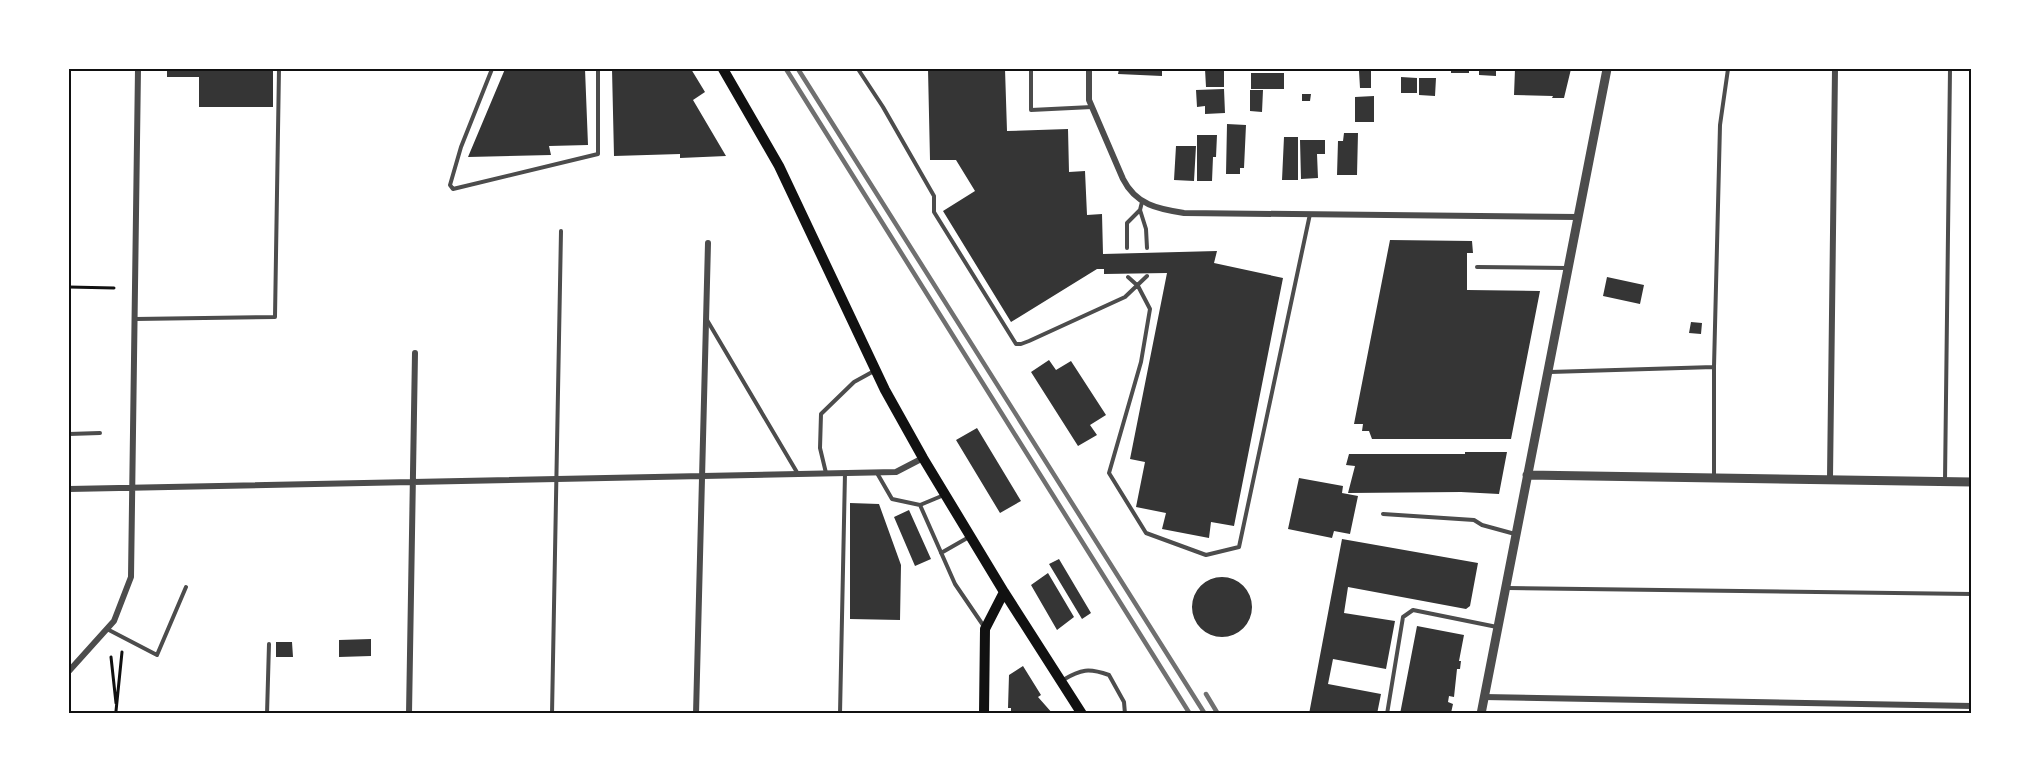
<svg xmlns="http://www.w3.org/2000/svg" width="2041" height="783" font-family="Spectral,serif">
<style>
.building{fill:#353535}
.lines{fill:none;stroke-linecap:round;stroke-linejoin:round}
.path{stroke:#111;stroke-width:3}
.service{stroke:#4c4c4c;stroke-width:4}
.minor{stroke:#4c4c4c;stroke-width:6}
.tertiary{stroke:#4c4c4c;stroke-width:9}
.secondary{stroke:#111;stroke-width:10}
.rail{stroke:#707070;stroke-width:4.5}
.neatline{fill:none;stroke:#111;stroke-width:2}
</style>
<rect width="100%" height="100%" fill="#fff"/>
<path class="building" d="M167 69H273V107H199V77H167Z
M505 69H585L588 145 549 146 551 155 468 157Z
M612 69H691L705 92 693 100 726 156 680 158V154L614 156Z
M928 69H1005L1007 131 1068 129 1069 172 1085 171 1087 215 1102 214 1103 254 1217 251 1214 263 1283 278 1234 526 1211 522 1209 538 1162 529 1166 513 1136 507 1145 462 1130 459 1167 273 1104 274V269H1097L1011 322 943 211 975 191 956 160H930Z
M1119 69H1162V76L1118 74Z
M1205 69H1224V87H1206Z
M1451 69H1469V73H1451Z
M1479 69H1496V76L1479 75Z
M1515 69H1571L1564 98H1552L1553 96 1514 95Z
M1359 71H1371V88H1360Z
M1251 73H1284V89H1251Z
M1401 77 1417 78V93H1401Z
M1419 78H1436L1435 96 1419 95Z
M1224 89 1225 113 1205 114V106L1197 107 1196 90Z
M1250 90H1263L1262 112 1250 111Z
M1302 94H1311L1310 101H1302Z
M1374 96V122H1355V97Z
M1227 124 1246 125 1244 168H1240V174H1226Z
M1344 133H1358L1357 175H1337L1338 141H1343Z
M1197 135H1217L1216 157H1213L1212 181H1197Z
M1284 137H1298V180H1282Z
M1300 140H1325V154H1317L1318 178 1301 179Z
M1176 146H1196L1194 181 1174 180Z
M1390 240 1472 241 1473 253H1467V290L1540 291 1511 439H1372L1369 431H1362L1363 424H1354Z
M1607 277 1644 285 1640 304 1603 296Z
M1691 322 1702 323 1701 334 1689 333Z
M1049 360 1056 370 1071 361 1106 415 1090 425 1097 435 1078 446 1031 372Z
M977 428 1021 501 1000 513 956 440Z
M1465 452H1507L1499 494 1461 492 1348 493 1355 466 1346 465 1349 454H1465Z
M1299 478 1343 486 1342 493 1358 496 1350 534 1334 531 1332 538 1288 529Z
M850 503 879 504 901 565 900 620 850 619Z
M909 510 931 559 915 566 894 517Z
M1342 539 1478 563 1470 606 1466 609 1348 587 1344 613 1395 621 1386 669 1333 659 1328 684 1381 694 1377 714H1309Z
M1059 559 1091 613 1082 619 1049 564Z
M1048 573 1074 617 1057 630 1031 585Z
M1192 607a30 30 0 1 1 60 0a30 30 0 1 1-60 0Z
M1417 626 1464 635 1459 661H1461L1460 669H1457L1454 697 1449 696 1448 702 1453 704 1451 713 1400 714Z
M371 639V656L339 657V640Z
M276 642H292L293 657H276Z
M1023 666 1041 695 1038 697 1053 714H1011V708H1008L1009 675Z"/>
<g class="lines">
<path class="path" d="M69 287 114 288
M111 657 116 703
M116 711 122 652"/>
<path class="service" d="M492 69 461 147 450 185 453 189 598 154V69
M858 69 883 107 934 196V212L1016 344H1021L1029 341 1125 297 1147 276
M1031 69V110L1092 107
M1140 210 1146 229 1147 248
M1127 248V223L1140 210 1142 202
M1477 267 1567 268
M1128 277 1138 286 1150 309 1141 362 1109 473 1146 533 1206 555 1239 547 1310 214
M135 319 275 317 279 69
M707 320 798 474
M1550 372 1714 367
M69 434 100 433
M826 473 820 448 821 414 854 382 874 371
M877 473 892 499 920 505 955 584 985 628
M1714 477V367L1720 125 1728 69
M1945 481 1950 69
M920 505 944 495
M1383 514 1474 520 1482 525 1515 534
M941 553 969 537
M1508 588 1972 594
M107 629 157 655 186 587
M1063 680C1081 669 1089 668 1109 675L1124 702 1125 714
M267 714 269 644
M552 714 561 231
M840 714 845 473
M1387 714 1403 617 1413 610 1497 627"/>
<path class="minor" d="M1089 69V100L1123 179C1136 205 1158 209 1184 213L1578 217
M1830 478 1835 69
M69 489 896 472 923 458
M69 671 114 621 131 577 138 69
M1484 697 1972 706
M409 714 415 353
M696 714 708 243"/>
<path class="tertiary" d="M1527 475 1972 482
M1481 714 1607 69"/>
<path class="secondary" d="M723 69 779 166 885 390 923 458 1004 592 1082 714
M984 714 985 629 1004 592"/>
<path class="rail" d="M786 69 1190 714
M798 69 1205 714
M1206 694 1218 714"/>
</g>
<rect width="2041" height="783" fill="none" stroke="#ffffff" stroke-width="141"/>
<rect x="70" y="70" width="1900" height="642" class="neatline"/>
</svg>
